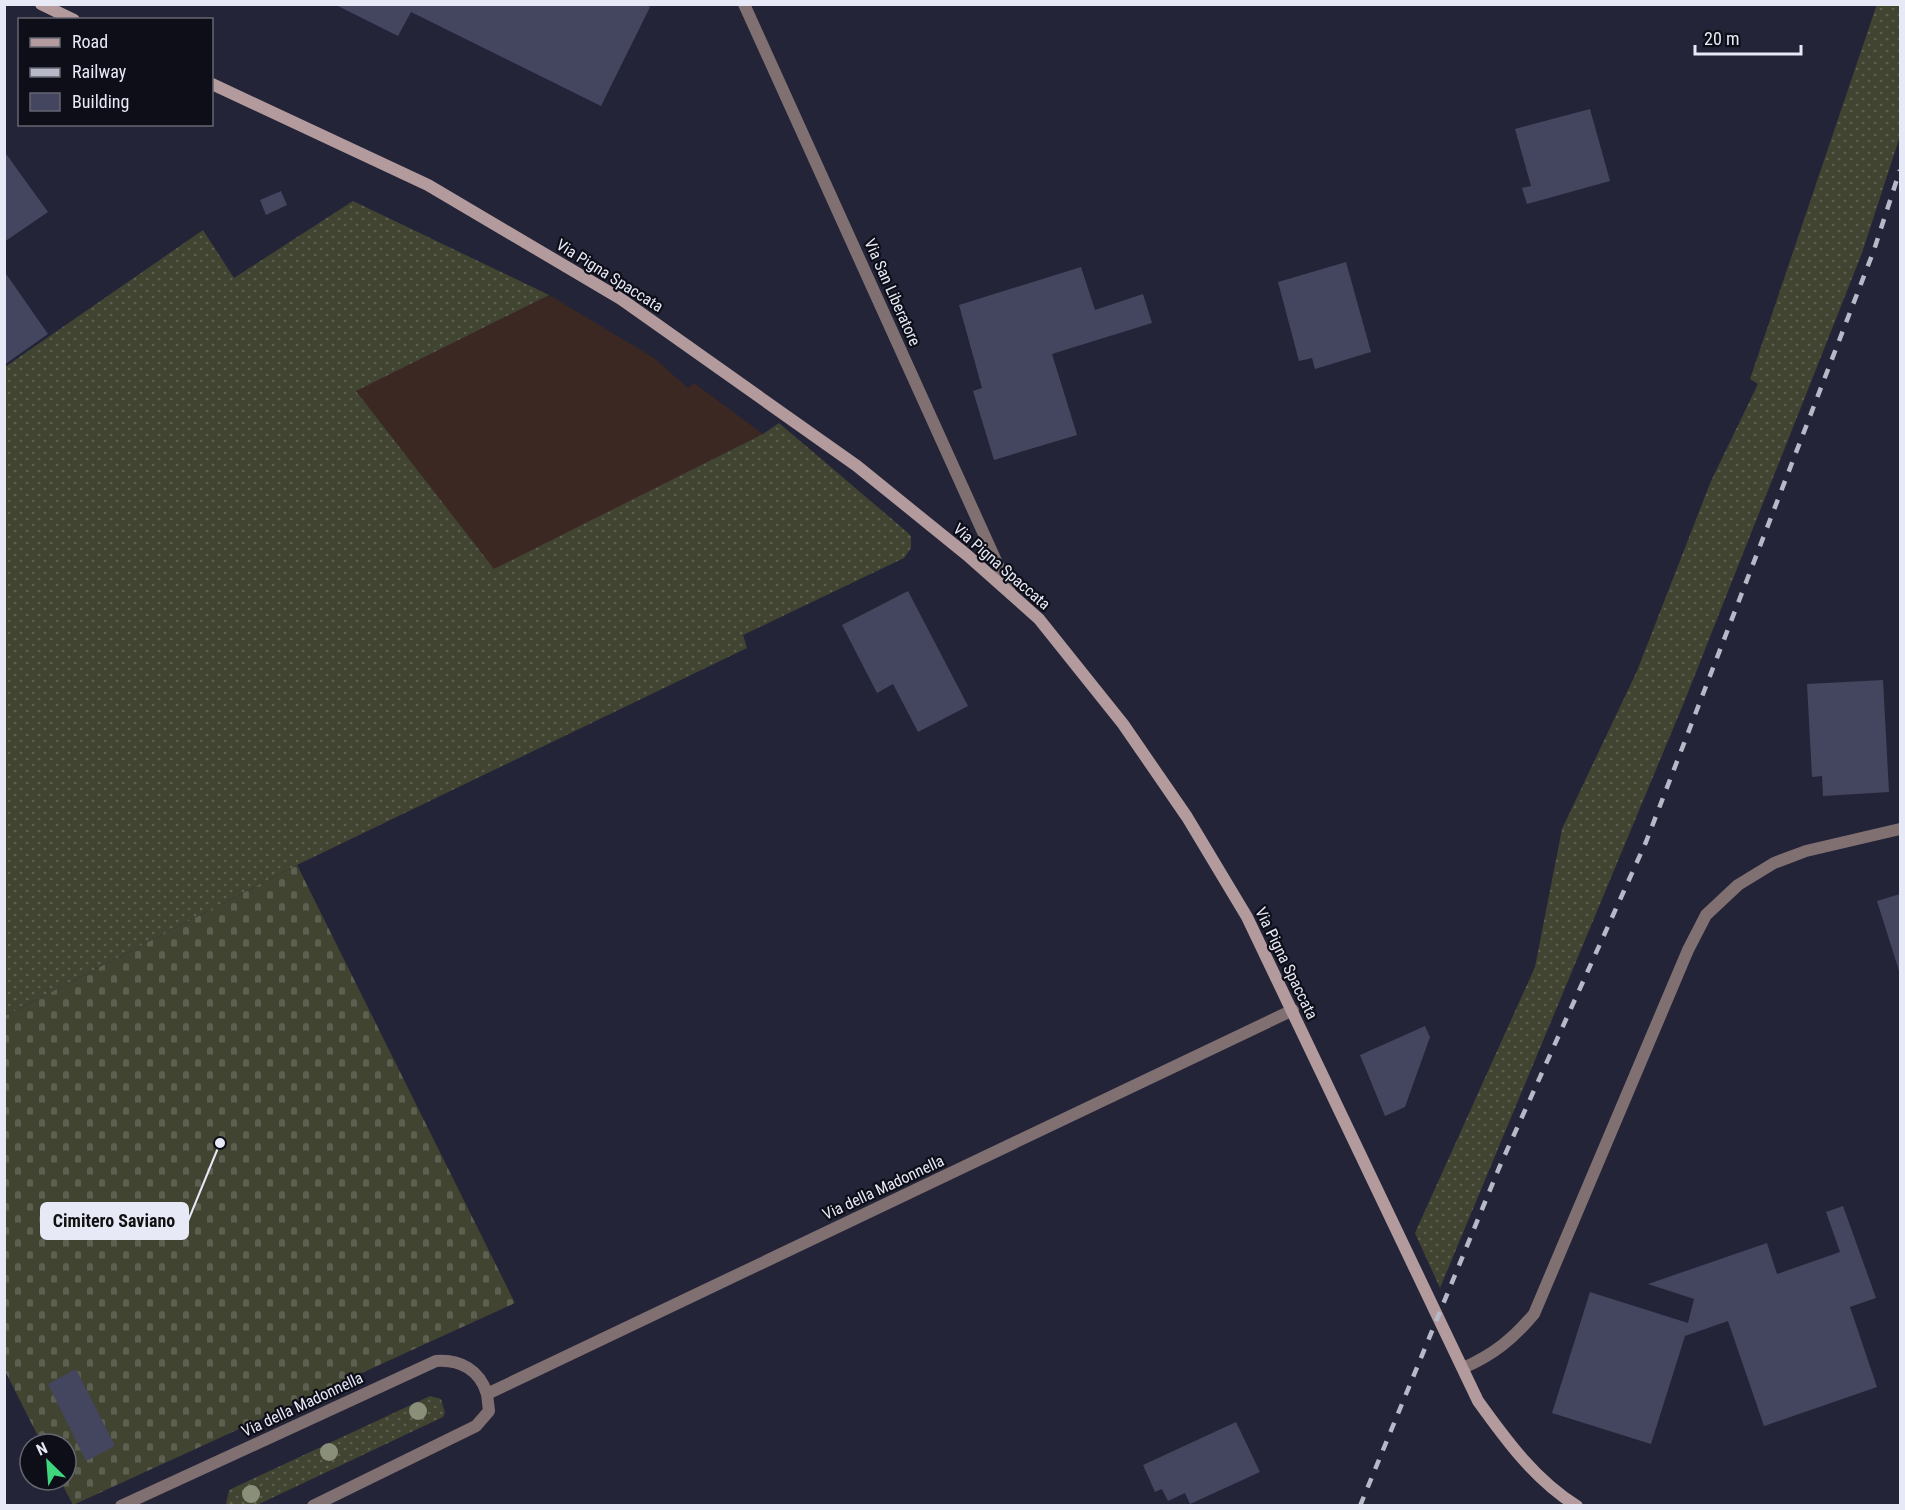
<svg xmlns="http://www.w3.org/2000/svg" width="1905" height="1510" font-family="'Roboto Condensed',sans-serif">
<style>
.commercial{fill:#3b2822}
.grass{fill:url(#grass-dots)}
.cemetery{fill:url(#cemetery-stones)}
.building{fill:#44465f}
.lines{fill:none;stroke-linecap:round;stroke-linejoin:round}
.street{stroke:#807071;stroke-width:12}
.secondary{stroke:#b39a9c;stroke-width:12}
.rail{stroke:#b7b9c8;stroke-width:4.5;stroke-dasharray:10 10;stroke-linecap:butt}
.tree{fill:#8a8f79}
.labels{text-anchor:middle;stroke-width:4.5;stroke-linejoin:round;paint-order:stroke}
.street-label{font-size:16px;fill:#e7e9f7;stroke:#0d0e17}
.leader{fill:none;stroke:#e7e9f7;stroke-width:2}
.callout-dot{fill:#e7e9f7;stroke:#0d0e17;stroke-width:2}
.callout{fill:#e7e9f7;stroke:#e7e9f7;stroke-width:2}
.callout-label{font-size:18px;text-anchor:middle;font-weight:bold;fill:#111}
</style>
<defs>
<pattern id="grass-dots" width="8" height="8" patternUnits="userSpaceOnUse" patternTransform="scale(1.5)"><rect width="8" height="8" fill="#424432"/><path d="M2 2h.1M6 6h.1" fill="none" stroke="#5d5f50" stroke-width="1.8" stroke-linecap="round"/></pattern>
<pattern id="cemetery-stones" width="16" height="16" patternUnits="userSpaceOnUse" patternTransform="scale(1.5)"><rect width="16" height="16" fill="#424432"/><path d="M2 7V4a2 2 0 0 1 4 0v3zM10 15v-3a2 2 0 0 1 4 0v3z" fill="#5d5f50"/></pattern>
</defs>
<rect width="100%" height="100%" fill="#232438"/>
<path class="commercial" d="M549 295 654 358 688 388 694 383 763 434 494 570 356 391Z"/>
<path class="grass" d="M1877 4 1900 5V136L1862 253 1685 700 1440 1288 1415 1233 1535 967 1562 829 1637 671 1711 481 1758 384 1750 379Z
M353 201 549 295 356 391 494 569 763 434 779 423 907 532 911 536V548L904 558 743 635 747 648 297 865 5 1016V367L203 230 234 278Z
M430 1396 441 1399 445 1413 443 1417 257 1505 226 1504 229 1490Z"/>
<path class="cemetery" d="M297 865 515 1303 73 1505 60 1480H66V1444H42L5 1371V1016Z"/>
<path class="building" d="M334 4H644L650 7 601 106 411 12 398 36Z
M1590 109 1610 181 1527 204 1522 188 1531 186 1515 129Z
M4 151 48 212 4 242Z
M281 191 287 205 266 215 260 200Z
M1346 262 1371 352 1315 369 1312 358 1299 361 1278 282Z
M1081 267 1095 310 1143 294 1152 323 1052 354 1077 435 994 460 973 391 982 388 959 305Z
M4 271 48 334 4 365Z
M908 591 968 706 918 732 893 684 877 693 842 625Z
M1883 680 1889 792 1823 796 1822 776 1812 777 1807 684Z
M1900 894V974L1877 901Z
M1425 1026 1430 1037 1405 1107 1385 1116 1360 1055Z
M1843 1206 1876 1298 1850 1307 1877 1387 1764 1426 1728 1321 1685 1336 1651 1444 1552 1413 1590 1292 1688 1323 1694 1299 1648 1284 1767 1243 1777 1274 1840 1252 1826 1212Z
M76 1369 115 1446 86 1461 48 1384Z
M1236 1422 1260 1472 1190 1504 1185 1493 1168 1501 1162 1489 1155 1492 1143 1465Z"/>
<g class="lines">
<path class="street" d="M744 4 1011 594
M1463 1368C1493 1355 1513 1339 1534 1314L1688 950 1706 915 1738 885 1774 863 1806 851 1900 829
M121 1506 436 1361C460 1359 480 1370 487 1394L1293 1010
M313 1506 476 1426 489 1411 487 1394"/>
<path class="secondary" d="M41 4 74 20
M212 84 428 185 621 299 857 466 967 555 1039 619 1123 724 1187 817 1247 917 1478 1401C1506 1440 1535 1480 1577 1506"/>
<path class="rail" d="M1360 1506 1499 1168 1646 842 1874 250 1900 170"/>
</g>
<g class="tree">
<circle cx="418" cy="1411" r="9"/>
<circle cx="329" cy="1452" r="9"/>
<circle cx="251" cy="1494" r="9"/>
</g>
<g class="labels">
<g class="street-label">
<text transform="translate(610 275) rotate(32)" y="6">Via Pigna Spaccata</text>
<text transform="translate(893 292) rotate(66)" y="6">Via San Liberatore</text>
<text transform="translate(1002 566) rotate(41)" y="6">Via Pigna Spaccata</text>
<text transform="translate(1287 963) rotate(64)" y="6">Via Pigna Spaccata</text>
<text transform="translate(883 1187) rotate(-25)" y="6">Via della Madonnella</text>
<text transform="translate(302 1404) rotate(-25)" y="6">Via della Madonnella</text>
</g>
</g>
<path class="leader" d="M220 1143L188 1221"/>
<circle class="callout-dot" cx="220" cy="1143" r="6"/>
<rect class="callout" x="41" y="1203" width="147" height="36" rx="6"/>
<g class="callout-label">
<text x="114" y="1227">Cimitero Saviano</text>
</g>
<rect width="1905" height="1510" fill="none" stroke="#e7e9f7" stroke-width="12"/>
<rect x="18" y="18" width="195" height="108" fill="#0d0e17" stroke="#646671" stroke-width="1.5"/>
<rect x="30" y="38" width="30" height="9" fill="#b39a9c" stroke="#646671" stroke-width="1.5"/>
<text x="72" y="48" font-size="18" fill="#e7e9f7">Road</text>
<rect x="30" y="68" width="30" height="9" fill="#b7b9c8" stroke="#646671" stroke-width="1.5"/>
<text x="72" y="78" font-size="18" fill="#e7e9f7">Railway</text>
<rect x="30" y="93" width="30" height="18" fill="#44465f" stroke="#646671" stroke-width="1.5"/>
<text x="72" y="108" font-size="18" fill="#e7e9f7">Building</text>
<g transform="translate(48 1462) rotate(335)"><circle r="28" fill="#0d0e17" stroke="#646671" stroke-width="1.5"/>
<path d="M0-4.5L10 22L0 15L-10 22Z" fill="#3ed77d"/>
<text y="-9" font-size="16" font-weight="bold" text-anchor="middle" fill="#e7e9f7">N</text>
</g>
<path d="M1695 45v9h106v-9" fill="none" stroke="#e7e9f7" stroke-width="3"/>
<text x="1704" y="45" font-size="18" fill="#e7e9f7" stroke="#0d0e17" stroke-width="4.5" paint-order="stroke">20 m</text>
</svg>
